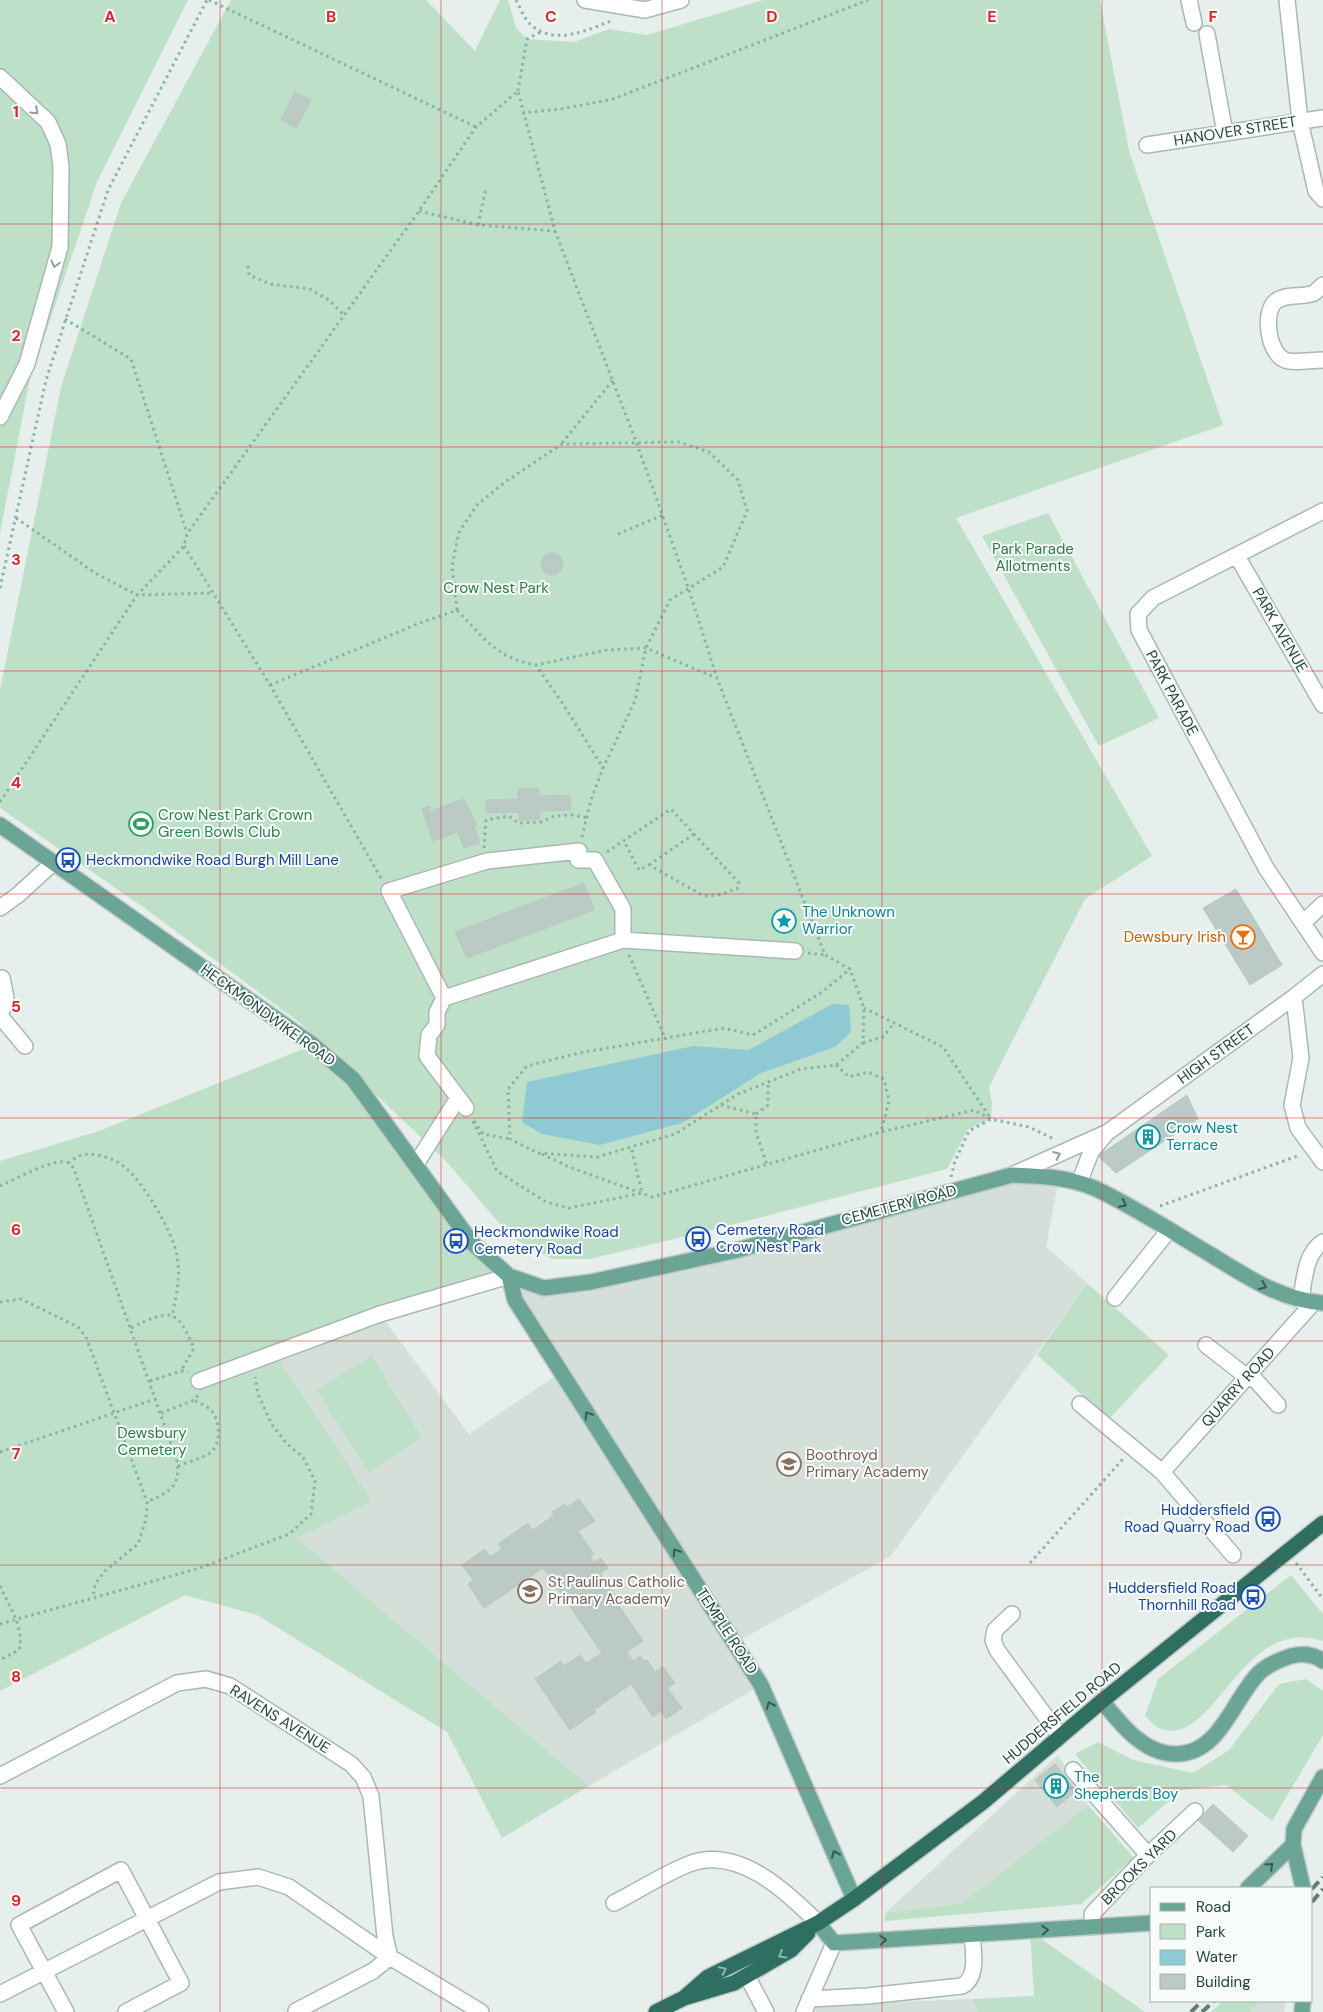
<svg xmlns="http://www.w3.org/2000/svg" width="1323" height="2012" font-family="'DM Sans',sans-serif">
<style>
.built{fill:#d4dfda}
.green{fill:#bfe0c8}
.water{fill:#8ec9d4}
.building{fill:#bbcac4;stroke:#b8c9c2}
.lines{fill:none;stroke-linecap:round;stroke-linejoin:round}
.minor-casing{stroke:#a8b8b2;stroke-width:18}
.major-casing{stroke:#c2cac8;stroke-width:18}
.highway-casing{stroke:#c2cac8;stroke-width:18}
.path{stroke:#86b3a5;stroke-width:3;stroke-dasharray:2.5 4;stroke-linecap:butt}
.minor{stroke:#fff;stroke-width:15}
.major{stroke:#6aa596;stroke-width:15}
.highway{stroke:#2f6f62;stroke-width:15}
.rail{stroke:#5f7d75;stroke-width:4;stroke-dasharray:10 5;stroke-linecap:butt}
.oneway{stroke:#92a09c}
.oneway2{stroke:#365b51}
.oneway3{stroke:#93b5ae}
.grid{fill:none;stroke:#d62828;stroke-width:1;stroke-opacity:0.55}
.labels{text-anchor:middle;stroke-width:4;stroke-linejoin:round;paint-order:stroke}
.street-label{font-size:15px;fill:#24423a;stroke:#f7fbf9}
.park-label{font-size:15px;fill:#2d7a4b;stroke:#f7fbf9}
.leisure-label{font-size:15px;fill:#27864d;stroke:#f7fbf9;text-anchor:start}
.transit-label{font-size:15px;fill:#164399;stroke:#f7fbf9;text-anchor:start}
.culture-label{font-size:15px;fill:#0d838f;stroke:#f7fbf9;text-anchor:start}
.food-label{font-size:15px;fill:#c56008;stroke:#f7fbf9;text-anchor:end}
.education-label{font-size:15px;fill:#785e54;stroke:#f7fbf9;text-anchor:start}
.grid-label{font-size:16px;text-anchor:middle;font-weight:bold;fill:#d62828;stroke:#f7fbf9;stroke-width:4;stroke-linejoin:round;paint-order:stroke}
</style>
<rect width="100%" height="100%" fill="#e6efeb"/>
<path class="built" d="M1012 1175 1059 1177 1046 1247 1087 1283 891 1556 735 1643 761 1685 589 1786 297 1538 275 1352 380 1314 469 1434 561 1372 509 1276 544 1288 591 1282Z
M1058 1755 1088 1805 962 1903 885 1913Z
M972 1999 978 2012H815L818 2005Z
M1261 2001H1286L1284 2012H1250Z"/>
<path class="green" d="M0 0H188L97 182 30 379 0 533Z
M231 0H426L475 51 500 0H508L516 28 527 39 574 42 609 29 647 35 763 0H1100L1129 151 1223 425 956 518 1152 856 1085 899 989 1087 992 1103 991 1119 968 1129 947 1169 724 1227 590 1259H552L511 1237 445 1160 299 1022 143 907 0 808V690L61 387 121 203Z
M1048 513 1159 718 1099 746 982 536Z
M313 1045 353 1079 416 1164 509 1276 275 1353 371 1501 297 1538 589 1786 502 1838 447 1732 257 1615 185 1595 0 1691V1161L99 1131Z
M1087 1283 1169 1355 1109 1419 1037 1355Z
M372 1356 422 1438 368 1472 317 1390Z
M1291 1575 1323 1614V1641C1239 1614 1215 1751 1159 1728 1154 1726 1149 1719 1145 1716L1158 1679Z
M1306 1679 1323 1691V1735L1272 1821 1226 1785 1182 1790 1138 1828 1075 1754 1098 1742 1133 1760 1193 1773 1229 1750 1279 1684Z
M1088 1805 1134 1858 1081 1904 885 1921V1913L962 1903Z
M1030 1931 1145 2012H978L972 1999 1034 1996Z
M1223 2001H1261L1250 2012H1211Z"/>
<path class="water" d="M832 1004 849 1005 851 1032 835 1047 761 1073 682 1123 600 1145 542 1134 522 1122 527 1082 693 1046 749 1050Z"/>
<path class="building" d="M295 92 311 100 296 128 281 120Z
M541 564a11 11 0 1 1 22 0a11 11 0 1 1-22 0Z
M539 788V796L570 795 571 810 540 811V819L519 820V812L486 813V800L518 799V789Z
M464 799 477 825 474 826 480 843 464 848 458 832 433 841 422 809 429 806 430 811Z
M584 883 594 910 467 958 455 932Z
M1236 889 1282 965 1250 985 1203 908Z
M1187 1095 1198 1119 1116 1173 1098 1156Z
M579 1499 595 1521 578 1531 594 1554 590 1557 594 1562 601 1558 608 1568 600 1574 615 1595 613 1597 643 1641 627 1652 633 1661 640 1656 644 1661 647 1660 655 1672 663 1667 675 1683 667 1688 682 1708 666 1719 661 1711 653 1717 631 1684 594 1710 596 1712 570 1730 535 1679 561 1661 564 1666 580 1655 586 1663 602 1653 543 1568 484 1608 468 1584 473 1580 462 1565 485 1549 490 1557 502 1549 498 1544 528 1523 533 1530 554 1515 552 1512 565 1504 567 1507Z
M1055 1764 1076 1791 1057 1807 1035 1780Z
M1213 1804 1248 1836 1233 1852 1198 1820Z"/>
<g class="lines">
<g class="minor-casing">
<path id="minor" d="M585 0 645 10 681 0
M1189 0 1194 23
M1287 0 1300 121 1316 191 1323 199
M1207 34 1225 133
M0 77 48 122 58 144 61 166 60 247 27 364 0 417
M1147 145 1323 118
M1323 285C1320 287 1317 291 1314 293 1303 298 1287 293 1276 301 1262 312 1268 357 1288 361 1298 363 1312 360 1323 360
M1323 511 1153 598 1138 614 1139 630 1266 868 1323 953
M1237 556 1323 705
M578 860H595L623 909V940L444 998 389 891 487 861 579 851
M0 908 18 895 53 863
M1304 922 1323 904
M623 940 795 951
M1294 997 1301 1058 1292 1105 1298 1128 1323 1162
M444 998 437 1012V1025L429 1035 427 1056 466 1108
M0 1016 25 1046
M0 1017 6 998 2 978
M416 1164 458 1098
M1012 1175 1108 1132 1294 997 1323 974
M1079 1183 1091 1152 1105 1135
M1115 1298 1169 1230
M1301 1300C1304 1281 1305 1253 1323 1242
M1206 1345 1247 1377
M1250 1374 1278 1405
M199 1381 380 1314 509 1276
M1080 1404 1162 1472 1233 1555
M1162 1472 1314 1302
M1012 1614 995 1630 993 1640 997 1650 1060 1736
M1073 1770 1148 1855
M0 1776 177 1683 206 1679 230 1686 351 1764 363 1777 371 1796 385 1937 390 1957 373 1971 296 2011
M614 1903C639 1890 664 1874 689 1864 738 1845 787 1892 818 1923
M1093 1927 1092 1914 1148 1855 1195 1811
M747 1976 766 2012
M0 1994 219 1882 258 1877 289 1887 390 1957 481 2012
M809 1999 867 1996 962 1986C979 1977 973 1951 972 1934
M66 2012 19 1925 121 1870 181 1983 126 2012
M804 2012 834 1943"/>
</g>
<g class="major-casing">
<path id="major" d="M0 825 313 1045 353 1079 472 1243 509 1276 544 1288 591 1282 734 1251 1012 1175C1041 1176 1068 1177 1094 1188 1135 1207 1174 1233 1213 1256 1247 1277 1281 1300 1323 1303
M509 1276 515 1300 761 1685 854 1899
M1102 1701C1121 1724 1144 1755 1177 1754 1221 1753 1233 1698 1260 1672 1269 1664 1279 1660 1291 1656 1301 1653 1314 1654 1323 1661
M1248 1888 1293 1845
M1303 1888 1293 1845 1294 1829 1323 1777
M818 1923 834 1943 1152 1923
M1302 2012 1303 2001"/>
</g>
<g class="highway-casing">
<path id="highway" d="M684 1998 708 1977 818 1923 854 1899 983 1802 1102 1701 1323 1523
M656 2012 684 1998 734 1983 791 1950 808 1933"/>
</g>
<path class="path" d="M209 0 476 127
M516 0C520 7 524 18 530 24 554 46 585 31 611 21
M518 91 527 39 541 32
M522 113 561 109 613 99 868 0
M419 211 478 225 555 231
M478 225 486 188
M248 266 249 275 270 284 310 289 329 300 344 315
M65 319 131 359 187 533
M562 443 613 380
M16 518 95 573 137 595 184 546 187 534 419 211 476 127 518 91 555 231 637 444 688 587 717 678 825 955 850 969 864 1008 863 1043 836 1065 801 1069 738 1094 675 1134 597 1157 538 1153 510 1139 508 1089 527 1066 579 1053 724 1028 753 1035 822 992 850 969
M618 534 663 515
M184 546 270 685 381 878
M0 588 46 380 108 190 207 0
M457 610 452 566 459 532 477 505 505 482 562 444 679 442 709 452 738 480 747 511 723 567 670 600 646 648 635 701 603 768 565 707 536 665 607 650 646 648 716 678
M270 685 420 623 457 610C482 636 497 659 536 665
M0 802 137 595 212 593
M582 837 591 800 603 768
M484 848 486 820 509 816 518 823 541 822 554 816 572 815 588 818
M607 852 671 809 739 883 737 889 718 895 704 896 649 865 639 870 624 841
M649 865 694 834
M808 953 825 955
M629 955 666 1040
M863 1043 883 1037 894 1023
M836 1065 849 1077 868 1072 884 1079 889 1101 881 1132
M721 1105 756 1114V1132L767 1165
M756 1114 768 1105V1083
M473 1121 497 1171 546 1202 569 1208 642 1193 631 1146
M474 1121 483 1134 510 1139
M542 1154 569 1167 652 1197 881 1132 974 1110 991 1119 943 1047 864 1008
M68 1163C72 1161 77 1156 82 1155 93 1152 113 1158 122 1165 142 1179 173 1232 177 1256 181 1277 176 1296 172 1317
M951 1177 955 1161 969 1131 991 1119 1029 1127 1054 1139
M0 1186C13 1180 57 1156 69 1163 71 1165 73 1167 74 1169L177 1461C181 1488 168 1492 147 1502
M1160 1206 1300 1155
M0 1302 21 1299 78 1327 86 1337 147 1502 146 1519 138 1544 105 1571 95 1584 93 1598
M131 1328C170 1309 176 1307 194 1348L181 1371
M150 1381 181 1371 188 1372
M161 1413 194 1400 198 1395
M0 1452 155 1399
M178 1466C187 1462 201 1459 210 1453 222 1444 220 1420 211 1410 207 1406 199 1403 194 1400
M1030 1563 1123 1459
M1296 1563 1323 1599
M0 1586C9 1606 25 1628 19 1650L0 1660
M0 1624 200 1568 289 1534 311 1514 315 1481 303 1457 287 1444 272 1425 258 1394 255 1377"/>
<use href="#minor" class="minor"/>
<use href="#major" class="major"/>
<use href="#highway" class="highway"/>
<path class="rail" d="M1312 1889 1323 1877
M1312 1902 1323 1889
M1191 2012 1202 2001
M1202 2012 1214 2001"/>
</g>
<defs><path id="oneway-chevron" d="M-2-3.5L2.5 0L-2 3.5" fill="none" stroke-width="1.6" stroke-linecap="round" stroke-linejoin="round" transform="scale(1.25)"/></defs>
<g class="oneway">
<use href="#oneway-chevron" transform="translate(35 111) rotate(44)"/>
<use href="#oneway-chevron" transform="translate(55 264) rotate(106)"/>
<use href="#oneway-chevron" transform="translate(1057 1155) rotate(-24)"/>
</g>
<g class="oneway2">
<use href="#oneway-chevron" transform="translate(1123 1204) rotate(27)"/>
<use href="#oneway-chevron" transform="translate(1263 1286) rotate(24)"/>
<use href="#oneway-chevron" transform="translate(588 1415) rotate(-123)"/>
<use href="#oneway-chevron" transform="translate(676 1552) rotate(-123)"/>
<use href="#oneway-chevron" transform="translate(770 1705) rotate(-113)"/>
<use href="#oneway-chevron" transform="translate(835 1854) rotate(-113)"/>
<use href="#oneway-chevron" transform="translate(1270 1866) rotate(-43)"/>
<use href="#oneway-chevron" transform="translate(1045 1930) rotate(-4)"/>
<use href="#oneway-chevron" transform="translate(883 1940) rotate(-4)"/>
</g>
<g class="oneway3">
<use href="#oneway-chevron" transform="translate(782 1955) rotate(149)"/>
<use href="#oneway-chevron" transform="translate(723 1970) rotate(-26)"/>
</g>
<path class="grid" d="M220 0V2012M441 0V2012M662 0V2012M882 0V2012M1102 0V2012M0 224H1323M0 447H1323M0 671H1323M0 894H1323M0 1118H1323M0 1341H1323M0 1565H1323M0 1788H1323"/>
<defs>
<g id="stadium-ring" transform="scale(1.25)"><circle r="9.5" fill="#f7fbf9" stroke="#2e9e5b" stroke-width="1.5"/><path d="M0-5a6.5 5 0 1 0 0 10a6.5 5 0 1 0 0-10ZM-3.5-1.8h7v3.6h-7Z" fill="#2e9e5b"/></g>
<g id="bus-ring" transform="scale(1.25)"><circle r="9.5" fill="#f7fbf9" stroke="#1a4fb4" stroke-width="1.5"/><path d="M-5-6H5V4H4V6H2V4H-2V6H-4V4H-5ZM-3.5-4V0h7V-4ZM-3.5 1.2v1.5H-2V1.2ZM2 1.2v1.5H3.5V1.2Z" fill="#1a4fb4"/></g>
<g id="sight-ring" transform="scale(1.25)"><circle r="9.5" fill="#f7fbf9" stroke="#0f9aa8" stroke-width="1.5"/><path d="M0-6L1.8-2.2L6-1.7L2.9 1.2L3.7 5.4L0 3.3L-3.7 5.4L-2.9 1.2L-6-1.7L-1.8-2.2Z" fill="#0f9aa8"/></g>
<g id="bar-ring" transform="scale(1.25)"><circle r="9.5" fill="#f7fbf9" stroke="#e8710a" stroke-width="1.5"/><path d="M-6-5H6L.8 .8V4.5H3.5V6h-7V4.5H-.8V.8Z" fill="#e8710a"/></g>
<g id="building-ring" transform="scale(1.25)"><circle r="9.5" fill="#f7fbf9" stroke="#0f9aa8" stroke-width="1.5"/><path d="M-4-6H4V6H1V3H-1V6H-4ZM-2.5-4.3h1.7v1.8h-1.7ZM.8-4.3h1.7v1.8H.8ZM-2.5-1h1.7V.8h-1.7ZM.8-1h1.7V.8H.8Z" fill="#0f9aa8"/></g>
<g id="school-ring" transform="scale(1.25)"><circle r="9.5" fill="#f7fbf9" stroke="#8d6e63" stroke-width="1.5"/><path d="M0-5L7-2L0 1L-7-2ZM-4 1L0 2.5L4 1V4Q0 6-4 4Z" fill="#8d6e63"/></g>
</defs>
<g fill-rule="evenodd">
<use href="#stadium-ring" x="141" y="824"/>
<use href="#bus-ring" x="68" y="860"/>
<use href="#sight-ring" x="784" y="921"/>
<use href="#bar-ring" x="1243" y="937"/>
<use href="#building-ring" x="1148" y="1137"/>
<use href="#bus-ring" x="698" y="1239"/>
<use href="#bus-ring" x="456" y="1241"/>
<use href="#school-ring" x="789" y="1464"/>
<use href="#bus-ring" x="1268" y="1519"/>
<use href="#school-ring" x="530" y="1591"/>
<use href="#bus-ring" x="1253" y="1597"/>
<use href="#building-ring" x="1056" y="1786"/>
</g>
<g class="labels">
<g class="street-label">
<text transform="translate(1235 131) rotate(-9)" y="5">HANOVER STREET</text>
<text transform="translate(1280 630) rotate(60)" y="5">PARK AVENUE</text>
<text transform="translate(1172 693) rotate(62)" y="5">PARK PARADE</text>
<text transform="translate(268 1015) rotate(36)" y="5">HECKMONDWIKE ROAD</text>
<text transform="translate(1216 1054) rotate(-36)" y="5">HIGH STREET</text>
<text transform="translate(899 1205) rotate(-15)" y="5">CEMETERY ROAD</text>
<text transform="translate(1238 1387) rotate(-48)" y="5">QUARRY ROAD</text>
<text transform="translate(727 1631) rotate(57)" y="5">TEMPLE ROAD</text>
<text transform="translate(1062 1713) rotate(-40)" y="5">HUDDERSFIELD ROAD</text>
<text transform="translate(280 1719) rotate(32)" y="5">RAVENS AVENUE</text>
<text transform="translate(1139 1867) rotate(-45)" y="5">BROOKS YARD</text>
</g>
<g class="park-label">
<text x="1033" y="554">Park Parade<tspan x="1033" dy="17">Allotments</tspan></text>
<text x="496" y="593">Crow Nest Park</text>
<text x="152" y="1438">Dewsbury<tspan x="152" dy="17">Cemetery</tspan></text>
</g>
<g class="leisure-label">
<text x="158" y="820">Crow Nest Park Crown<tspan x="158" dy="17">Green Bowls Club</tspan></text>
</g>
<g class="transit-label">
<text x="86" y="865">Heckmondwike Road Burgh Mill Lane</text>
<text x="716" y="1235">Cemetery Road<tspan x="716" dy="17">Crow Nest Park</tspan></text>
<text x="474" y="1237">Heckmondwike Road<tspan x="474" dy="17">Cemetery Road</tspan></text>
<text x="1250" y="1515" text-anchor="end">Huddersfield<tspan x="1250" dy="17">Road Quarry Road</tspan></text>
<text x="1236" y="1593" text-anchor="end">Huddersfield Road<tspan x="1236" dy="17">Thornhill Road</tspan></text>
</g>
<g class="culture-label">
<text x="802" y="917">The Unknown<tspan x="802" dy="17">Warrior</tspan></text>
<text x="1166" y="1133">Crow Nest<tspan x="1166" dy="17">Terrace</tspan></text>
<text x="1074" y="1782">The<tspan x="1074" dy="17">Shepherds Boy</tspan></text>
</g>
<g class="food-label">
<text x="1226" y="942">Dewsbury Irish</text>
</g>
<g class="education-label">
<text x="806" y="1460">Boothroyd<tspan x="806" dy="17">Primary Academy</tspan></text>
<text x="548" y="1587">St Paulinus Catholic<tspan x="548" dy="17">Primary Academy</tspan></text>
</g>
</g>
<g class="grid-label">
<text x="110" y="22">A</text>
<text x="331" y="22">B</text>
<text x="551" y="22">C</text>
<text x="772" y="22">D</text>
<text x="992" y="22">E</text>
<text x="1213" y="22">F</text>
<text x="16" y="117">1</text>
<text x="16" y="341">2</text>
<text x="16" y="565">3</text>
<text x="16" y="788">4</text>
<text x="16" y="1012">5</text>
<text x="16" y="1235">6</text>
<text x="16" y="1459">7</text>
<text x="16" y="1682">8</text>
<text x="16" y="1906">9</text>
</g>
<rect x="1150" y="1887" width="162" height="115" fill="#f7fbf9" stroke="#a3b1ad"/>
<rect x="1160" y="1903" width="25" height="8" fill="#6aa596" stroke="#a3b1ad"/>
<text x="1196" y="1912" font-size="15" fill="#24423a">Road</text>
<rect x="1160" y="1924" width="25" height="15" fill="#bfe0c8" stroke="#a3b1ad"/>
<text x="1196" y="1937" font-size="15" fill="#24423a">Park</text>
<rect x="1160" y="1950" width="25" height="15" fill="#8ec9d4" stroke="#a3b1ad"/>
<text x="1196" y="1962" font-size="15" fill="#24423a">Water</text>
<rect x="1160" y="1974" width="25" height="15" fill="#bbcac4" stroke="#a3b1ad"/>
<text x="1196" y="1987" font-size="15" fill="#24423a">Building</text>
</svg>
